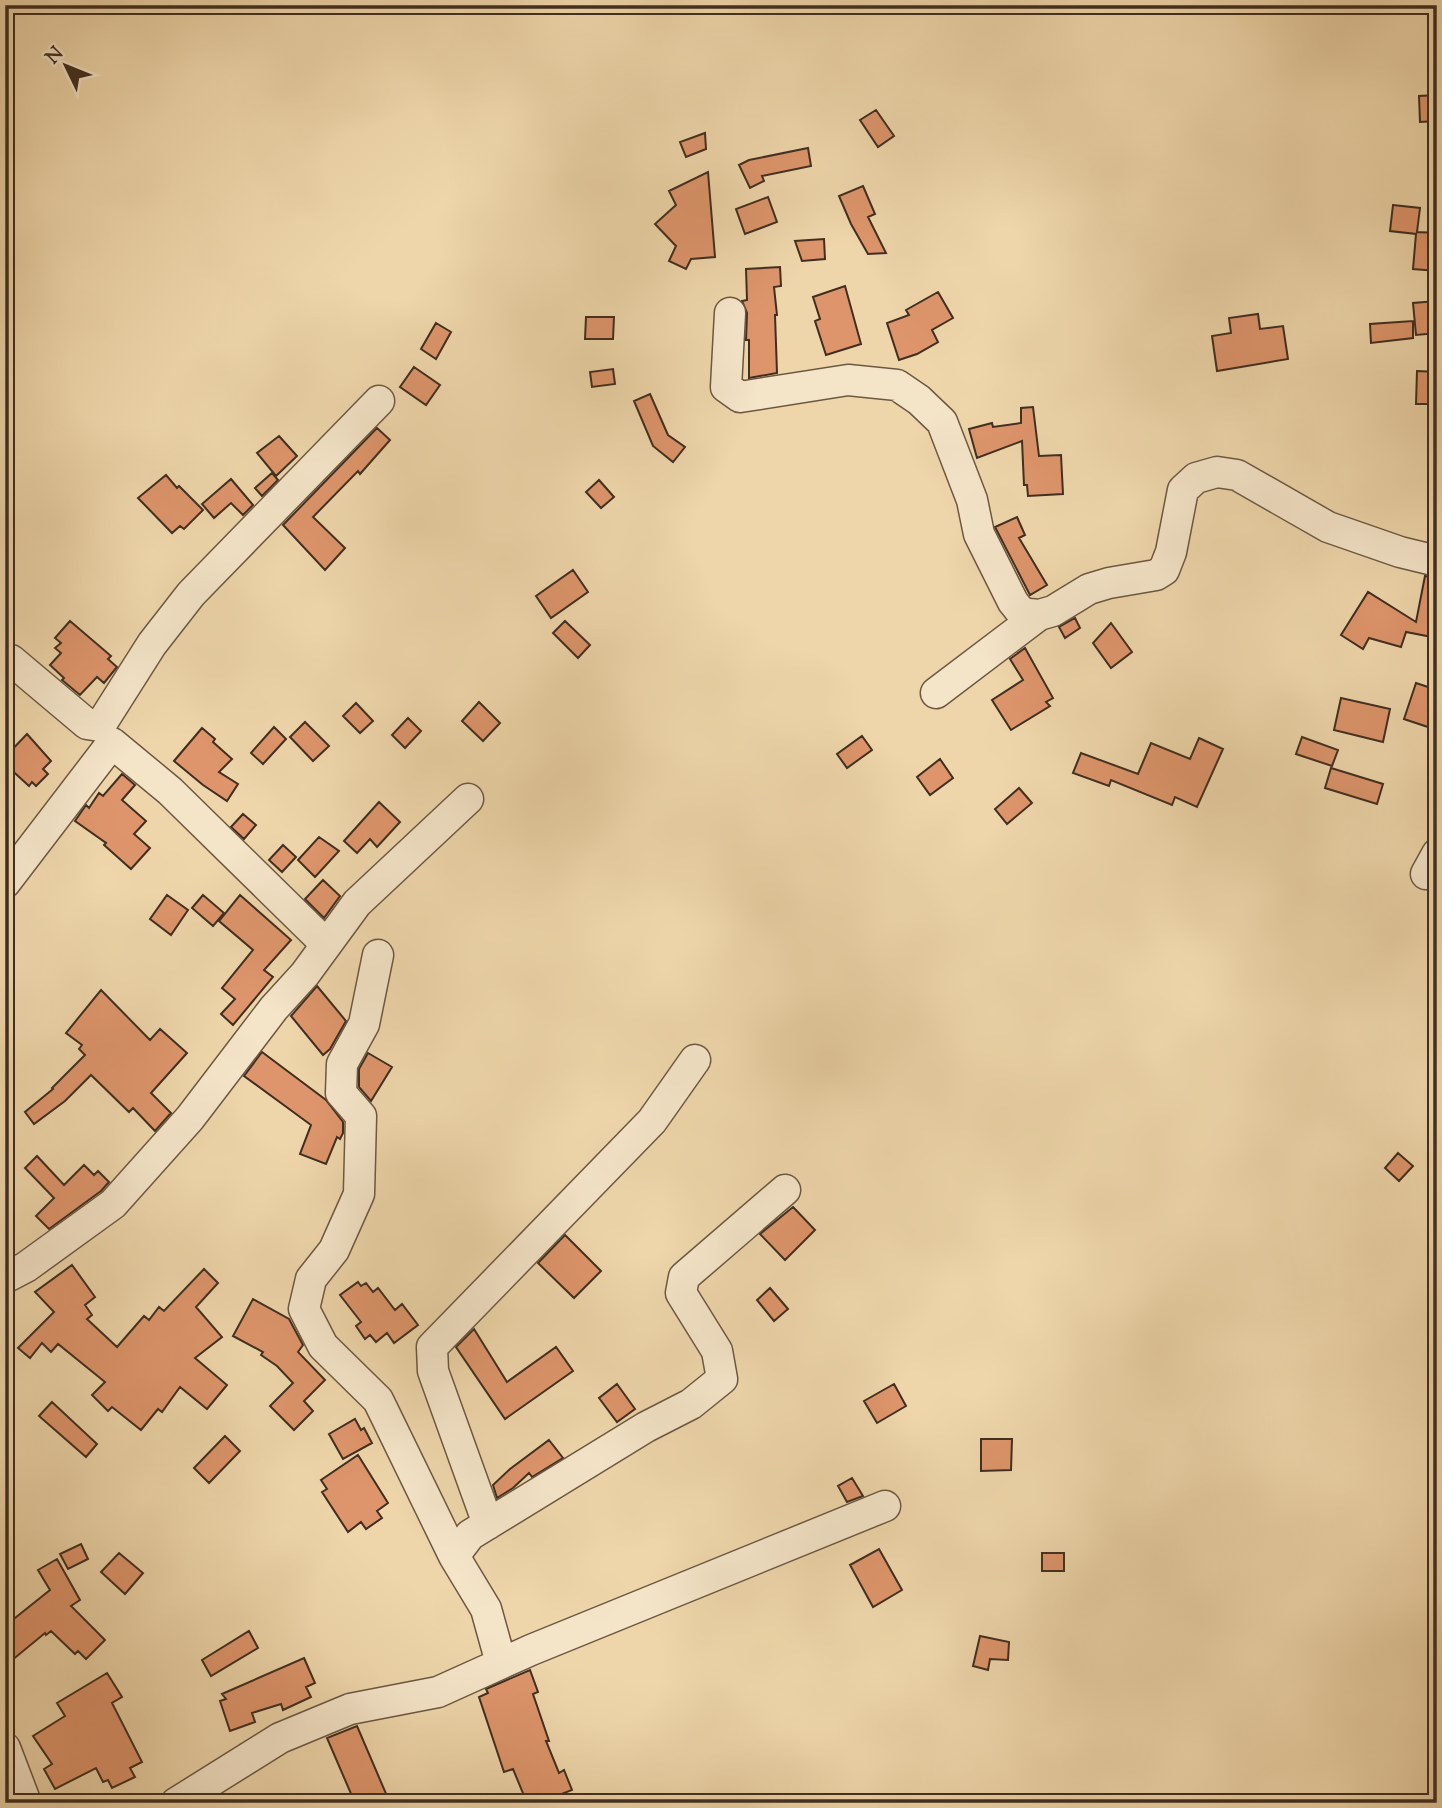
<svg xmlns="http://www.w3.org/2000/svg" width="1442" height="1808" font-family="'Sorts Mill Goudy',serif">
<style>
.building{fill:#de956b;stroke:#402e20;stroke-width:2}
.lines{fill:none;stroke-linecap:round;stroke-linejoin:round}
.minor-casing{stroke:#6c5842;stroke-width:33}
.minor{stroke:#f4e4c8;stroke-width:30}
</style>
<rect width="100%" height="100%" fill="#eed6aa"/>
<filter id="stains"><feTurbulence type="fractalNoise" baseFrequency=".00286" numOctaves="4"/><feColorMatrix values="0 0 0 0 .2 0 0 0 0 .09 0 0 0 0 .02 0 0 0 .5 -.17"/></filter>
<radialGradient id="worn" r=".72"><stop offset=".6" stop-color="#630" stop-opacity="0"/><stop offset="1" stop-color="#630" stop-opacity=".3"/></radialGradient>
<path class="building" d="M1437 95V121L1420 122 1419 96Z
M876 110 894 136 878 147 860 120Z
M705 133 706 149 686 157 680 142Z
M808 148 811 166 762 176 764 181 750 188 739 165 749 160Z
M708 172 715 257 691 259 686 269 669 261 676 246 655 224 676 205 669 191Z
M863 186 875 214 868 217 886 253 868 254 851 224 839 196Z
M768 197 777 222 745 234 736 209Z
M1393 205 1420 208 1417 232 1437 233V271L1413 269 1416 234 1390 231Z
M824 239 825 259 802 261 795 241Z
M780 267 781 286 774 287 777 315H775L777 373 749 378V340H746L747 313 742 301 747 300 746 269Z
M845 286 861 344 826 355 815 321 820 319 813 297Z
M938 292 953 318 932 330 938 342 917 354 899 360 887 323 909 315 906 310Z
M1437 301V333L1416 335 1413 303Z
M1258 314 1260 329 1283 326 1288 359 1217 371 1212 336 1231 333 1229 318Z
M586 317H614L613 339H585Z
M1413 321V338L1371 343 1370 324Z
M436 323 451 332 436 359 421 349Z
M414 367 440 385 426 405 400 387Z
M613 369 615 384 592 387 590 372Z
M1417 371 1437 372V404H1416Z
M650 394 668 435 685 447 673 462 653 446 634 401Z
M1033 407 1039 456 1061 455 1063 494 1028 496 1027 485H1024L1022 441 977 458 969 429 992 423 993 427 1021 423V408Z
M377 428 390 440 360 474 358 471 313 517 345 548 325 570 283 525Z
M279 436 297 456 276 476 257 453Z
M272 473 278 480 262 496 255 488Z
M166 475 177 488 179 486 203 510 184 529 180 526 172 533 138 498Z
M231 479 253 505 243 515 231 503 214 518 202 504Z
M599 480 614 497 601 508 586 492Z
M1017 517 1025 535 1019 538 1047 585 1030 595 995 527Z
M573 570 588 592 551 618 536 596Z
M1425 576 1437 578V613L1433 632 1437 638 1406 632 1401 647 1369 638 1363 649 1341 635 1368 592 1416 622Z
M1075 618 1080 628 1065 638 1059 627Z
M70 621 111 656 108 659 117 667 104 683 97 677 80 695 62 680 64 678 50 665 61 653 55 648 61 643 55 638Z
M565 621 590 645 578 658 553 633Z
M1111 623 1132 652 1111 668 1093 643Z
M1025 648 1053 698 1046 702 1050 706 1011 730 992 700 1023 680 1010 659Z
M1416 683 1437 690V730L1404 719Z
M1341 698 1390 709 1383 742 1334 730Z
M479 702 500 723 483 741 462 721Z
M356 703 373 721 360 733 343 716Z
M408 718 421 731 405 748 392 735Z
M305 722 329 746 313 761 290 737Z
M274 727 286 739 263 764 251 753Z
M202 728 215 739 213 742 232 759 219 772 238 784 227 801 203 785 174 761Z
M27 734 51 761 43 769 48 774 36 786 32 782 29 786 5 764V757Z
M862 736 872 750 847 768 837 754Z
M1302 737 1338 750 1332 766 1296 754Z
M1199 738 1223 749 1197 807 1175 797 1172 805 1111 780 1109 786 1073 773 1081 753 1138 774 1151 743 1190 759Z
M940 759 953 778 930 795 917 777Z
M1331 768 1383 784 1377 804 1325 788Z
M122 774 135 785 122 800 146 821 134 834 150 848 131 869 104 845 106 843 75 821 86 805 89 808 99 793 103 796Z
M1019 788 1032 803 1007 824 995 809Z
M379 802 400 822 377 847 370 839 357 853 344 841Z
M243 814 256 825 244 839 231 827Z
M319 837 339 851 315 877 298 860Z
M283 845 296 857 282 872 269 860Z
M323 880 340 896 324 918 305 899Z
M167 895 188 910 171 935 150 919Z
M203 895 224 913 213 926 192 908Z
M240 895 291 940 264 970 273 977 233 1025 221 1014 235 999 222 988 253 950 219 921Z
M317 986 346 1021 330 1049 323 1055 291 1016Z
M101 990 150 1040 160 1029 187 1053 151 1093 171 1113 155 1131 133 1108 129 1112 91 1075 65 1101 34 1124 25 1112 53 1089 52 1088 85 1055 79 1049 82 1045 66 1033Z
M262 1052 326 1100 343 1122V1133L340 1139 337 1137 326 1164 300 1154 311 1125 244 1076Z
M368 1053 392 1067 371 1101 359 1087V1069Z
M1398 1153 1413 1166 1399 1181 1385 1168Z
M37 1156 64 1185 84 1165 94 1175 98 1171 109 1182 101 1191 49 1229 36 1216 54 1198 25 1168Z
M793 1207 815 1230 785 1260 760 1234Z
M565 1235 601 1271 574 1298 538 1263Z
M72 1265 95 1297 85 1305 92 1315 87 1319 117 1347 144 1316 149 1320 159 1307 164 1311 204 1269 218 1283 196 1307 222 1337 195 1358 227 1385 207 1409 180 1387 162 1412 158 1409 141 1430 112 1407 108 1411 92 1395 105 1382 58 1344 51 1352 42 1343 30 1358 18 1348 54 1312 35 1292Z
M358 1282 361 1286 366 1283 373 1292 378 1288 395 1310 402 1304 418 1325 394 1343 387 1333 376 1342 370 1335 365 1339 356 1326 361 1322 340 1295Z
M770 1288 788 1309 774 1321 757 1300Z
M253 1299 289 1319 303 1345 298 1352 325 1380 304 1401 313 1411 294 1430 270 1406 293 1383 277 1366 261 1355 263 1352 233 1336Z
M474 1329 507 1382 556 1347 573 1371 505 1419 456 1347Z
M617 1384 635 1409 617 1422 599 1398Z
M894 1384 906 1406 877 1423 864 1401Z
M52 1402 97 1444 86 1457 39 1416Z
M355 1419 361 1430 364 1428 372 1443 343 1459 329 1434Z
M225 1436 240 1451 209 1483 194 1468Z
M981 1439H1012L1011 1470 981 1471Z
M549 1440 563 1458 532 1477 529 1473 513 1488 497 1498 493 1485 510 1469Z
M358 1455 388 1503 377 1511 382 1518 366 1529 361 1522 348 1532 322 1492 327 1489 321 1480Z
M852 1478 863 1496 847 1502 838 1486Z
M81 1544 88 1559 68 1569 60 1554Z
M879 1549 902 1590 873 1607 850 1565Z
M119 1553 143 1573 125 1594 101 1572Z
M1042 1553H1064V1571H1042Z
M57 1559 80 1600 71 1606 105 1640 86 1659 78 1651 75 1654 51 1631 46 1635 45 1633 5 1666V1626L50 1590 38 1570Z
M249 1631 258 1648 211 1676 202 1660Z
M980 1636 1009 1642 1008 1660 990 1659 988 1670 973 1666Z
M304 1658 315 1683 306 1687 311 1697 283 1710 281 1704 252 1713 255 1722 230 1731 220 1701 226 1699 222 1694Z
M530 1670 538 1692 533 1694 549 1741H546L559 1773 564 1770 572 1790 551 1798 553 1803H527L513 1769 504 1772 479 1697 488 1693 486 1689Z
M107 1673 122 1697 112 1703 142 1762 130 1768 135 1777 112 1788 108 1780 103 1782 96 1768 55 1789 44 1769 52 1764 33 1736 65 1716 57 1703Z
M357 1726 390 1803H355L327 1738Z"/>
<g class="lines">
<g class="minor-casing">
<path id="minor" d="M730 313 726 387 740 397 848 380 897 385 919 400 942 422 972 500 979 534 1013 602 1021 612 1029 614 1039 615 1053 611 1089 589 1109 583 1156 575 1164 570 1171 552 1183 490 1196 478 1217 472 1237 475 1328 527 1400 552 1437 561
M5 659 11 660 87 724 100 726 152 644 191 594 379 401
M936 693 1039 615
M1426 874 1437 854
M5 883 112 743 170 791 325 943
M378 955 364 1024 342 1064 341 1093 361 1116 359 1194 334 1250 311 1279 304 1309 323 1346 378 1400 454 1556
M5 1278 26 1267 113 1204 190 1118 274 1008 305 974 357 903 468 799
M488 1524 433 1371 432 1347 652 1121 695 1060
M501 1663 486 1609 454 1556 470 1535 646 1427 691 1404 722 1379 717 1351 681 1293 684 1277 785 1190
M5 1748 26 1803
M176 1803 280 1738 350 1709 438 1692 531 1650 885 1506"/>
</g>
<use href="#minor" class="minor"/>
</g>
<rect width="1442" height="1808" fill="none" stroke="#eed6aa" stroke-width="28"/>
<rect x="7" y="7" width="1428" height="1794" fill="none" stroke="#402e20" stroke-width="3.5"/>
<rect x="14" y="14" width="1414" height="1780" fill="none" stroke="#402e20" stroke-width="2"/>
<g transform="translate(66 66) rotate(313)" stroke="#f4e4c8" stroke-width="5" paint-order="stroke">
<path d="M0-5L12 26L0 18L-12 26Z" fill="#402e20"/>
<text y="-10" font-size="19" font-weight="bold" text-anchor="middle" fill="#402e20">N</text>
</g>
<rect width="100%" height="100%" filter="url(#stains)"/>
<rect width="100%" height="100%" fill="url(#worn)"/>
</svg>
